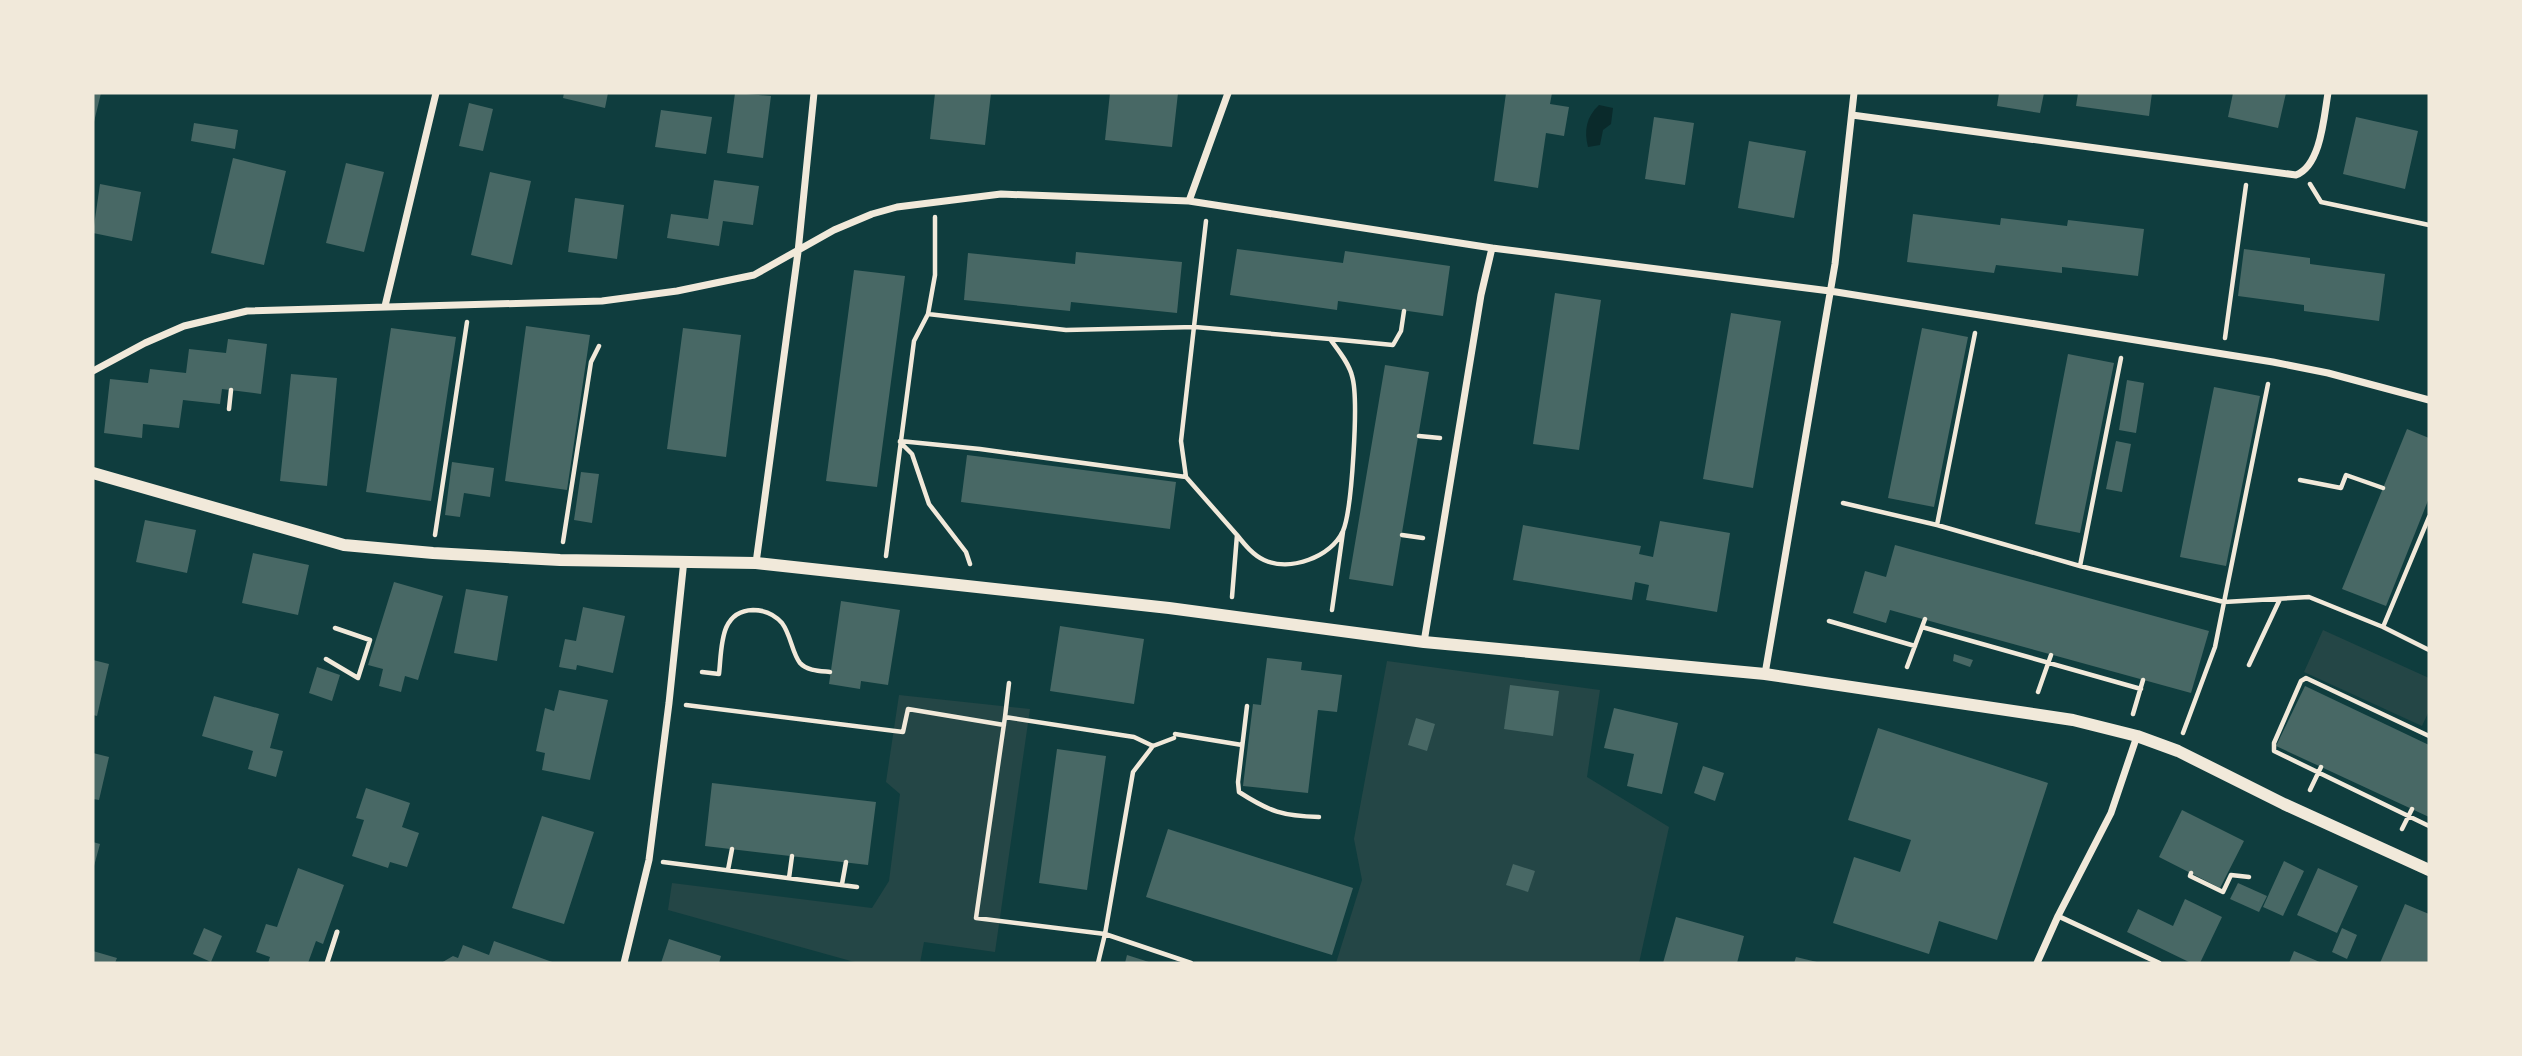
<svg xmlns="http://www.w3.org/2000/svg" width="2522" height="1056" font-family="Manrope,sans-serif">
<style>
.green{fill:#244646}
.water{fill:#0a2a2b}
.building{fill:#486865}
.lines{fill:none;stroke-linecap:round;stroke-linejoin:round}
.path{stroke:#f1e9da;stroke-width:4.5}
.service{stroke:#f1e9da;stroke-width:5}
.minor{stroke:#f1e9da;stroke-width:7}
.tertiary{stroke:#f1e9da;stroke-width:12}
</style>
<rect width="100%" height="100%" fill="#0f3d3e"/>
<path class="green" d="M2323 630 2429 678V711L2422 726 2304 672Z
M1387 661 1600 690 1587 777 1669 827 1639 963H1336L1362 880 1354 839Z
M899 695 1030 709 995 952 924 942 920 963H858L668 910 672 883 872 908 889 881 900 794 886 782Z"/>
<path class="water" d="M1599 105 1613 108 1611 124 1603 130 1600 145 1588 147C1584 131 1586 117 1599 105Z"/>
<path class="building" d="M93 93H101L94 122H93Z
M564 93H608L605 108 563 98Z
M735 93 771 96 763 158 727 153Z
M935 93H991L985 145 930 139Z
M1110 93H1178L1172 147 1105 140Z
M1506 93H1552L1550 104 1569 107 1564 136 1546 133 1538 188 1494 181Z
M1999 93H2044L2040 113 1997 106Z
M2078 93H2152L2149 116 2076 106Z
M2233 93H2286L2278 128 2228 117Z
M469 103 493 109 483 151 459 146Z
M661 110 712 117 706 154 655 147Z
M1654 117 1694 123 1685 185 1645 179Z
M2356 117 2418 131 2405 189 2343 174Z
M194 123 238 130 235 149 191 141Z
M1749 141 1806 151 1794 218 1738 208Z
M233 158 286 171 264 265 211 253Z
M346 163 384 172 364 252 326 243Z
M490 172 531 181 512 265 471 255Z
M714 180 759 186 753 225 723 221 719 246 667 238 671 214 708 219Z
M100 184 141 192 132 241 93 233Z
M575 198 624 205 617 259 568 252Z
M1913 214 2000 225 2001 218 2067 226 2068 220 2144 229 2138 276 2062 267V273L1996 265 1994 273 1907 262Z
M1237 249 1343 263 1345 251 1450 266 1443 316 1338 301 1337 310 1230 295Z
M2244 249 2310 258V264L2385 274 2379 321 2304 311V305L2238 296Z
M1076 252 1182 262 1177 313 1071 302 1070 311 964 300 968 253 1075 264Z
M854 270 905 276 877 487 826 481Z
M1555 293 1601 300 1579 450 1533 444Z
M1731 313 1781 321 1753 488 1703 479Z
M526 326 590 335 567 490 505 481Z
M391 328 456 337 431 501 366 492Z
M683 328 741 335 726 457 667 449Z
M1922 328 1968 337 1934 507 1888 498Z
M228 339 267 344 261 394 222 389 220 404 183 400 179 428 143 424 142 438 104 433 110 379 148 383 150 369 186 373 189 349 226 353Z
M2068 354 2114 363 2080 533 2035 524Z
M1385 365 1429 372 1393 586 1349 579Z
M291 374 337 378 327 486 280 481Z
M2127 380 2144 383 2136 433 2119 430Z
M2214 387 2260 396 2226 566 2180 557Z
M2407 429 2429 438V498L2386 606 2342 589Z
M2116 441 2131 444 2122 492 2106 489Z
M967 455 1176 482 1170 529 961 502Z
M452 462 494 468 490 497 464 493 460 517 445 515Z
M581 472 599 474 592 523 574 520Z
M145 520 196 530 187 573 136 562Z
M1660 521 1730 533 1717 612 1646 600 1649 585 1635 582 1632 600 1513 580 1523 525 1641 546 1639 554 1653 557Z
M1895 545 2209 631 2191 693 1890 610 1886 623 1853 613 1865 571 1886 577Z
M253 553 309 565 298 615 242 603Z
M394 582 443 596 418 680 405 676 401 692 379 686 383 669 368 665Z
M466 589 508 596 497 661 454 653Z
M841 601 900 610 888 685 861 681 860 689 829 684Z
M583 607 625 616 613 673 577 665 576 670 559 667 565 639 576 641Z
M1060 626 1144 639 1134 704 1050 691Z
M1954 654 1973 660 1970 667 1953 661Z
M1267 658 1302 662 1301 670 1342 675 1337 712 1318 710 1308 793 1243 786 1253 704 1261 705Z
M93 660 109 664 97 716 93 715Z
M317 667 340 675 332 701 309 693Z
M1510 685 1559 691 1553 736 1504 729Z
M2305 686 2429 745V817L2276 746Z
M559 690 608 700 590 780 542 770 545 753 536 751 545 708 554 711Z
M214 696 279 714 270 748 283 751 276 777 248 769 253 751 202 736Z
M1614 708 1678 723 1662 794 1627 786 1634 754 1604 748Z
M1416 718 1435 724 1427 751 1408 745Z
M1878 728 2048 783 1997 940 1939 921 1929 954 1833 923 1854 857 1900 872 1911 840 1848 820Z
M1057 749 1106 756 1087 890 1039 883Z
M93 753 109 757 99 800 93 799Z
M1703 766 1724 773 1715 801 1694 793Z
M712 783 876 802 868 865 705 846Z
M366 788 410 803 402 827 419 833 407 867 390 862 388 868 352 856 364 820 356 818Z
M2182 810 2244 841 2220 888 2159 857Z
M542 816 594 832 564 924 512 908Z
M1168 829 1353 888 1332 955 1146 897Z
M93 842 100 844 94 866H93Z
M2284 861 2304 871 2283 916 2263 907Z
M1513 864 1535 871 1528 892 1506 885Z
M298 868 344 885 323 944 316 941 308 963H268L270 957 256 952 266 924 277 927Z
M2318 868 2358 886 2337 933 2297 915Z
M2238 883 2267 896 2259 912 2230 899Z
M2185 899 2222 917 2200 963H2191L2127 932 2138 909 2173 926Z
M2405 904 2429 914V963H2380Z
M1676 917 1744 936 1737 963H1663Z
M204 928 222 936 211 962 193 954Z
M2342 928 2357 935 2347 959 2332 952Z
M669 939 721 956 719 963H661Z
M494 941 555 963H441L453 956 458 958 463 945 489 955Z
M93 951 117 958 115 963H93Z
M2294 951 2322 963H2289Z
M1127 955 1152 963H1125Z
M1796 957 1817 962V963H1794Z"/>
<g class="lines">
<path class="path" d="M2310 184 2321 202 2429 225
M935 217V275L928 314 1066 330 1195 327 1330 339C1338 350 1349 363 1352 376 1359 398 1352 510 1343 531 1331 557 1290 572 1264 560 1253 555 1245 545 1237 535
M1206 221 1181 441 1186 477 1237 535 1232 597
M2225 338 2246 185
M1331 339 1393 345 1401 331 1404 311
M229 409 231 390
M1419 436 1440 438
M900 441 980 449 1186 477
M900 442 912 454 929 504 966 552 970 564
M2300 480 2341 488 2346 475 2383 488
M1843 503 1937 525 2080 566 2224 602 2309 597 2383 627 2429 650
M1937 525 1975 333
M435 535 467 322
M1402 535 1423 538
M563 542 591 362 599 346
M886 556 914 341 928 314
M2080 566 2121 358
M1332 610 1343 532
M1829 621 1915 646
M1922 627 2141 689
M2383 627 2429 517
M326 659 358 678 370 640 335 628
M2249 665 2280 599
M1907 667 1925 619
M702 672 719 674C722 648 719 611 753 610 765 610 774 614 782 623 791 635 792 653 800 663 807 671 821 671 830 672
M2038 692 2051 655
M686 705 903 732 908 709 1004 725
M1247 706 1238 782 1239 792C1270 812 1283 816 1319 817
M2133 714 2143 680
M1005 717 1009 683
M2183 733 2215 647 2268 384
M1175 734 1242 745
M2429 736 2306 678 2301 681 2274 743V751L2429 826
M1153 746 1134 737 1005 717 976 918 1105 934 1133 772 1153 746 1174 738
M2310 790 2321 767
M2402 829 2412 809
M663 862 857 887
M728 870 732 849
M2191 873 2190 876 2223 892 2231 875 2249 877
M789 878 792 856
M842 884 846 862
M1098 963 1105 934 1191 963"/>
<path class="service" d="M2058 916 2159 963
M327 963 337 932"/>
<path class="minor" d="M1852 115 2296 175C2321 166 2324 116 2328 93
M1189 201 1228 93
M385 306 436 93
M93 371 145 343 184 326 247 311 602 301 677 291 754 275 834 230 872 214 897 207 1001 194 1189 201 1492 248 1830 291 2273 362 2328 373 2429 400
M756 563 798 252 814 93
M1424 642 1481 295 1492 248
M1765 674 1835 264 1854 93
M624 963 649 860 669 703 684 560
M2037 963 2058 916 2111 813 2137 736"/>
<path class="tertiary" d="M93 473 344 545 433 553 560 560 756 563 1169 608 1424 642 1765 674 2073 720 2137 736 2178 751 2284 804 2429 870"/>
</g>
<rect width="2522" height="1056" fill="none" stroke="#f1e9da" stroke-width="189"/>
</svg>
